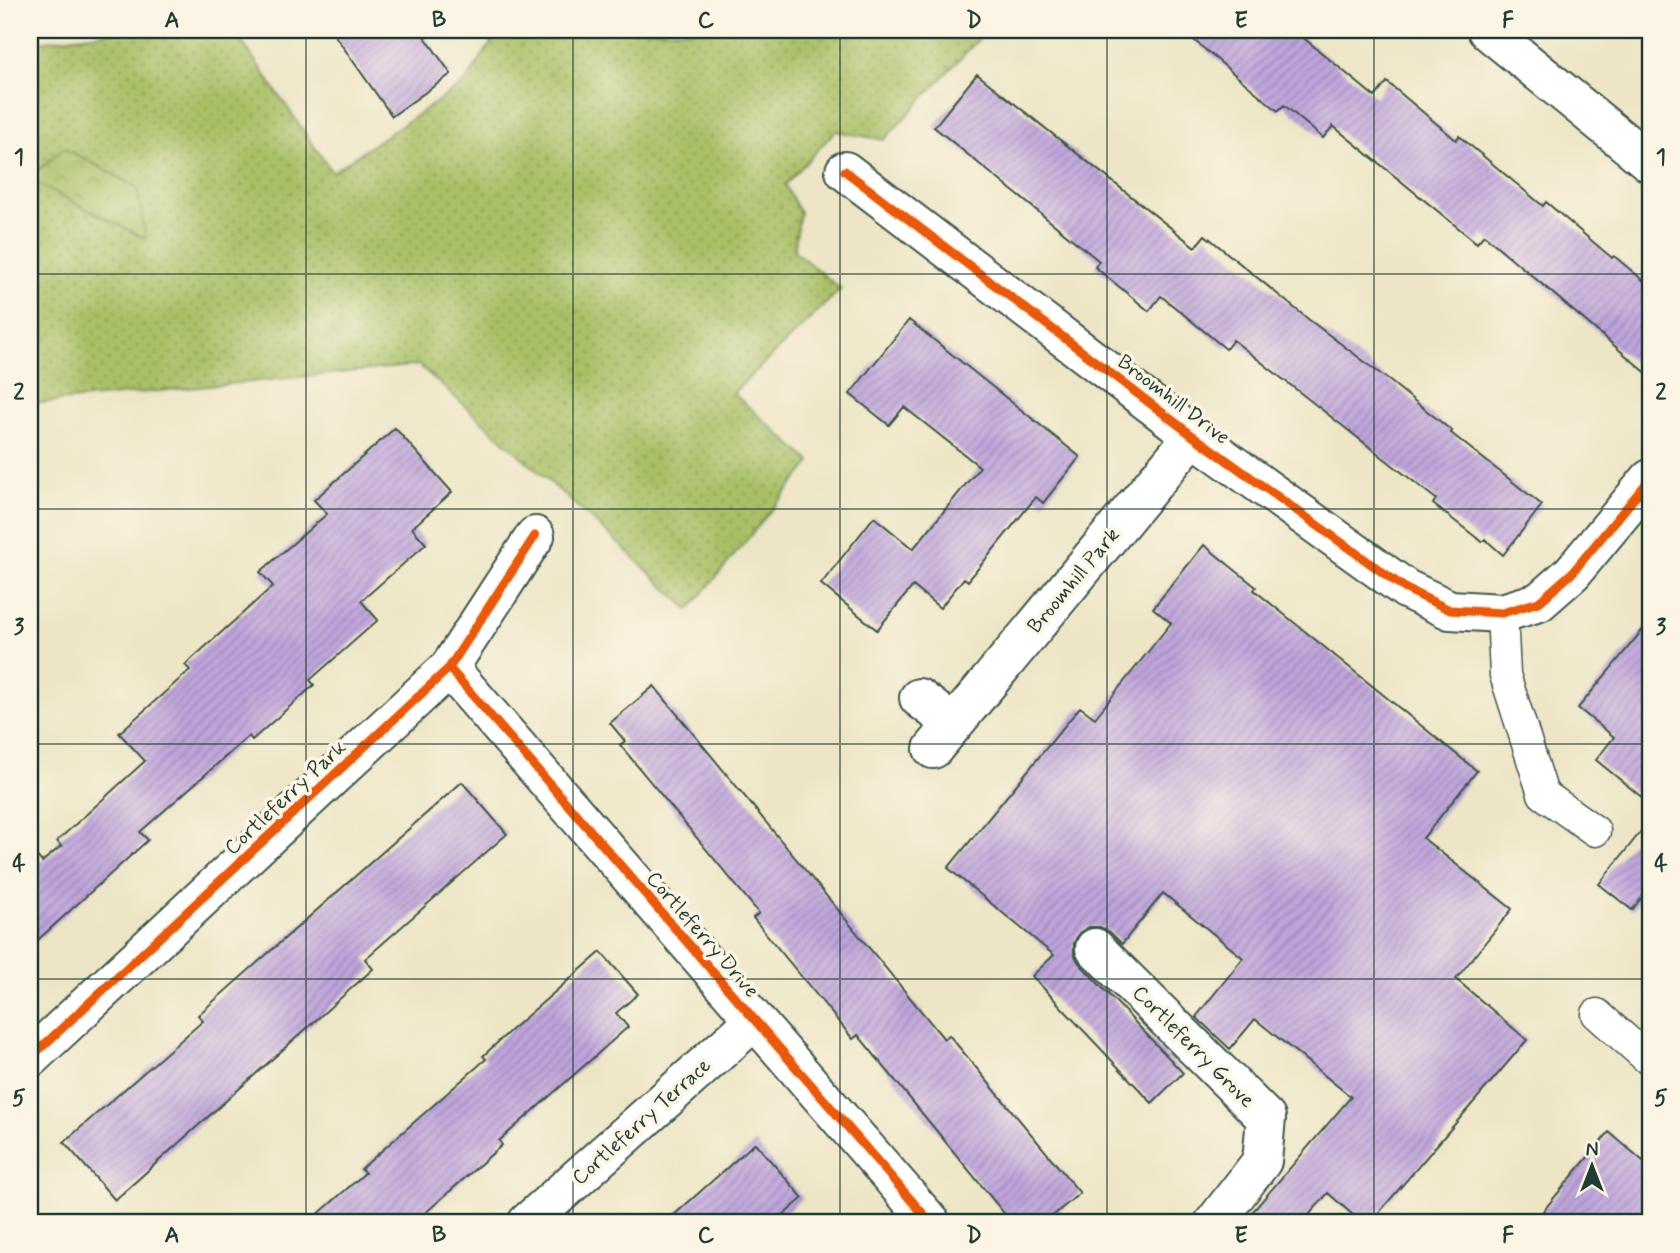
<svg xmlns="http://www.w3.org/2000/svg" width="1680" height="1253" font-family="Mynerve,sans-serif">
<style>
.grass{fill:url(#grass-dots);stroke:#647e4d;stroke-width:2}
.park{fill:url(#park-crowns);stroke:#647e4d;stroke-width:2}
.building{fill:url(#building-hatch)}
.lines{fill:none;stroke-linecap:round;stroke-linejoin:round}
.lane-casing{stroke:#3e564a;stroke-width:33}
.street-casing{stroke:#3e564a;stroke-width:42}
.lane{stroke:#fff;stroke-width:30}
.street{stroke:#fff;stroke-width:38}
.cycleway-casing{stroke:#fcf5e5;stroke-width:13}
.cycleway{stroke:#e8590c;stroke-width:9}
.grid{fill:none;stroke:#1f3d34;stroke-width:2;stroke-opacity:0.55}
.labels{text-anchor:middle;stroke-width:7;stroke-linejoin:round;paint-order:stroke}
.street-label{font-size:21px;fill:#1f3d34;stroke:#fcf5e5}
.neatline{fill:none;stroke:#1f3d34;stroke-width:2.5}
.grid-label{font-size:23px;text-anchor:middle;font-weight:bold;fill:#1f3d34}
</style>
<defs>
<pattern id="grass-dots" width="8" height="8" patternUnits="userSpaceOnUse" patternTransform="scale(1.75)"><rect width="8" height="8" fill="#a9c066"/><path d="M2 2h.1M6 6h.1" fill="none" stroke="#899d55" stroke-width="1.8" stroke-linecap="round"/></pattern>
<pattern id="park-crowns" width="20" height="18" patternUnits="userSpaceOnUse" patternTransform="scale(1.75)"><rect width="20" height="18" fill="#a9c066"/><path d="M2 6a3 3 0 1 1 6 0M12 15a3 3 0 1 1 6 0" fill="none" stroke="#899d55"/></pattern>
<pattern id="building-hatch" width="6" height="6" patternUnits="userSpaceOnUse" patternTransform="scale(1.75)"><rect width="6" height="6" fill="#bfa4dc"/><path d="M-1 1l2-2M0 6l6-6M5 7l2-2" fill="none" stroke="#9b87b3"/></pattern>
</defs>
<rect width="100%" height="100%" fill="#fcf5e5"/>
<filter id="ink" filterUnits="userSpaceOnUse"><feTurbulence type="fractalNoise" baseFrequency=".0143" numOctaves="2"/><feDisplacementMap in="SourceGraphic" scale="14" xChannelSelector="R" yChannelSelector="G"/><feConvolveMatrix kernelMatrix="1 2 1 2 8 2 1 2 1" color-interpolation-filters="sRGB"/></filter>
<filter id="wash" filterUnits="userSpaceOnUse"><feTurbulence type="fractalNoise" baseFrequency=".00686" numOctaves="4" result="noise"/><feDisplacementMap in="SourceGraphic" scale="28" xChannelSelector="R" yChannelSelector="G"/><feGaussianBlur stdDeviation="1.57" result="paint"/><feColorMatrix in="noise" values="0 0 0 0 0 0 0 0 0 0 0 0 0 0 0 0 0 1.4 0 .05"/><feComposite in="paint" operator="in"/></filter>
<g filter="url(#wash)">
<rect width="100%" height="100%" fill="#ede5c5"/>
<path class="grass" d="M129 30H234L332 172 466 82 499 30H987L884 140 835 131 785 185 800 212 794 251 841 289 733 393 811 462 689 610 616 541 419 365 30 404V43Z"/>
<path class="park" d="M64 148 137 187 146 239 30 180V177Z"/>
<g id="blocks">
<path class="building" d="M331 30H420L451 74 392 116Z
M1182 30H1294L1375 97 1387 82 1456 140 1459 136 1543 206 1546 202 1612 258 1614 256 1650 286V376L1484 235 1477 243 1333 126 1323 138 1284 105 1278 111Z
M977 74 1195 247 1205 235 1308 319 1386 378 1452 431 1451 433 1542 505 1503 555 1485 539 1482 542 1433 504 1436 499 1233 340 1226 349 1161 296 1149 311 1095 267 1099 261 934 127Z
M909 320 1080 457 1043 503 1036 497 968 581 964 578 940 608 913 586 877 630 821 584 874 517 913 549 980 467 904 407 889 425 850 394Z
M395 428 452 492 412 528 426 544 361 601 378 620 310 680 314 685 252 740 249 736 140 832 148 840 30 947V849L42 862 61 846 57 841 145 761 119 733 190 670 185 665 273 586 260 572 327 514 314 500Z
M1204 545 1256 587 1254 590 1477 771 1423 838 1512 909 1456 979 1527 1040 1370 1223H1362L1328 1193 1302 1223H1243L1351 1097 1255 1019 1230 1049 1196 1017 1243 958 1163 893 1122 944 1110 932 1100 927H1089L1079 933 1074 943V954L1079 963 1183 1073 1152 1103 1032 976 1054 955 948 868 1080 707 1095 718 1171 623 1153 608Z
M1650 621V804L1596 760 1614 737 1578 708Z
M654 686 944 1039 949 1035 1080 1193 1044 1223H1012L858 1035 853 1039 753 918 759 913 620 745 625 741 610 723Z
M462 782 507 834 365 959 373 969 115 1200 64 1142 203 1021 198 1015Z
M1650 820V887L1632 910 1599 884Z
M601 952 638 994 616 1013 628 1027 499 1141 502 1145 414 1223H308L365 1173 361 1169 486 1059 483 1056 511 1030Z
M1609 1132 1650 1167V1223H1533Z
M755 1143 803 1198 774 1223H665Z"/>
</g>
</g>
<g filter="url(#ink)">
<use href="#blocks" fill-opacity="0" stroke="#3e564a" stroke-width="2"/>
<g class="lines">
<g class="lane-casing">
<path id="lane" d="M1502 613 1505 675 1543 794 1595 831
M1597 1014 1650 1061"/>
</g>
<g class="street-casing">
<path id="street" d="M1487 30 1650 163
M845 171 1193 436 1406 589 1450 610 1502 613 1539 602 1572 573 1650 479
M449 668 931 1223
M919 698 953 724
M933 749 1193 436
M1095 948 1266 1118 1262 1161 1214 1223
M30 1058 449 668 535 536
M527 1223 755 1020"/>
</g>
<use href="#lane" class="lane"/>
<use href="#street" class="street"/>
<g class="cycleway-casing">
<path id="cycleway" d="M845 171 1193 436 1406 589 1450 610 1502 613 1539 602 1572 573 1650 479
M449 668 931 1223
M30 1058 449 668 535 536"/>
</g>
<use href="#cycleway" class="cycleway"/>
</g>
</g>
<path class="grid" d="M306 30V1223M573 30V1223M840 30V1223M1107 30V1223M1374 30V1223M30 274H1650M30 509H1650M30 744H1650M30 979H1650"/>
<g class="labels">
<g class="street-label">
<text transform="translate(1174 399) rotate(37)" y="7">Broomhill Drive</text>
<text transform="translate(1073 580) rotate(-50)" y="7">Broomhill Park</text>
<text transform="translate(285 797) rotate(-43)" y="7">Cortleferry Park</text>
<text transform="translate(703 934) rotate(49)" y="7">Cortleferry Drive</text>
<text transform="translate(1194 1046) rotate(45)" y="7">Cortleferry Grove</text>
<text transform="translate(641 1121) rotate(-42)" y="7">Cortleferry Terrace</text>
</g>
</g>
<rect width="1680" height="1253" fill="none" stroke="#fcf5e5" stroke-width="77"/>
<g transform="translate(1592 1166)" stroke="#fcf5e5" stroke-width="5" paint-order="stroke">
<path d="M0-5L12 26L0 18L-12 26Z" fill="#1f3d34"/>
<text y="-10" font-size="19" font-weight="bold" text-anchor="middle" fill="#1f3d34">N</text>
</g>
<rect x="38" y="38" width="1604" height="1176" class="neatline"/>
<g class="grid-label">
<text x="172" y="27">A</text>
<text x="439" y="27">B</text>
<text x="706" y="27">C</text>
<text x="974" y="27">D</text>
<text x="1241" y="27">E</text>
<text x="1508" y="27">F</text>
<text x="19" y="164">1</text>
<text x="1661" y="164">1</text>
<text x="19" y="399">2</text>
<text x="1661" y="399">2</text>
<text x="19" y="634">3</text>
<text x="1661" y="634">3</text>
<text x="19" y="870">4</text>
<text x="1661" y="870">4</text>
<text x="19" y="1105">5</text>
<text x="1661" y="1105">5</text>
<text x="172" y="1242">A</text>
<text x="439" y="1242">B</text>
<text x="706" y="1242">C</text>
<text x="974" y="1242">D</text>
<text x="1241" y="1242">E</text>
<text x="1508" y="1242">F</text>
</g>
</svg>
